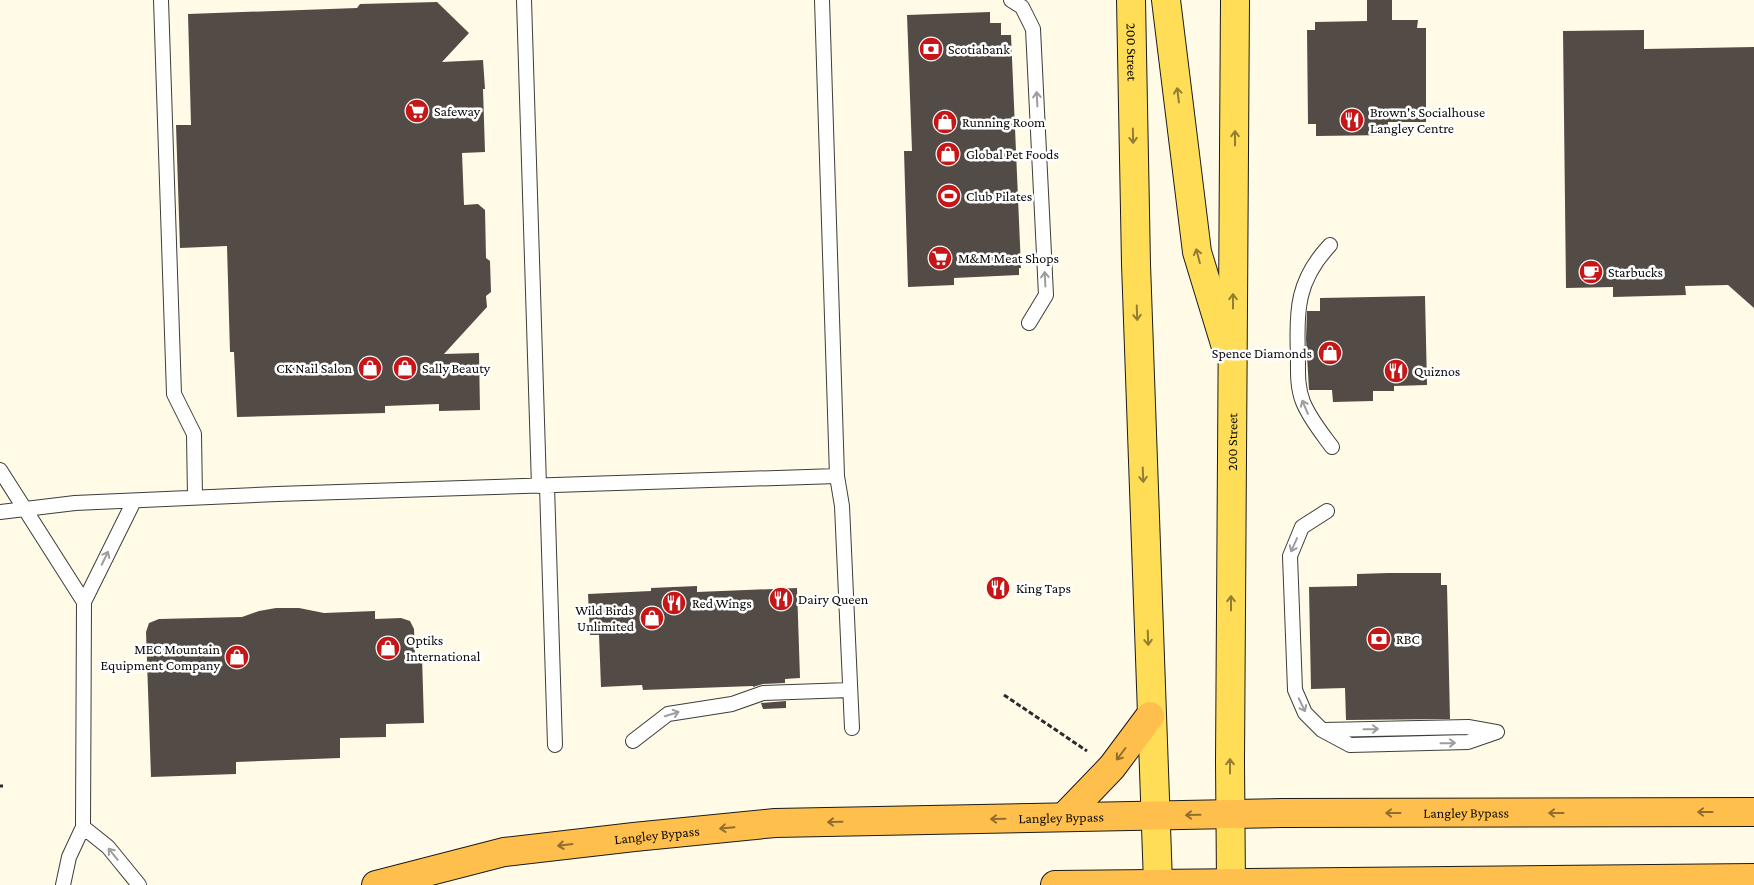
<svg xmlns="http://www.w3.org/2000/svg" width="1754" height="885" font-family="'Crimson Pro',serif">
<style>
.building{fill:#534b45}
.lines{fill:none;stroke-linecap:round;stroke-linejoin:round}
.service-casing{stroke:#3d3d3d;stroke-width:16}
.primary-casing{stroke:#1b1b1b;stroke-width:30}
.trunk-casing{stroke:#1b1b1b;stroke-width:30}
.path{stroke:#2c2c2c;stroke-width:3;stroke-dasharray:5 2.5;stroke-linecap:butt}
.service{stroke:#fff;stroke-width:14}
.primary{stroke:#ffdd56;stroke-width:28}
.trunk{stroke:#ffbf4d;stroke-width:28}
.oneway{stroke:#917e34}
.oneway2{stroke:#9d9d9d}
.oneway3{stroke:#916e2f}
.labels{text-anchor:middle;stroke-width:5;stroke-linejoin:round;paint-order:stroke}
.poi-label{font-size:14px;fill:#0a0a0a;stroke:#fff;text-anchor:start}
.street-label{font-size:14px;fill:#0a0a0a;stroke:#fff}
</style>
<rect width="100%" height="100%" fill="#fffbe6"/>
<path class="building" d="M1367 0H1392V20H1418L1417 28H1426V122H1388V135L1316 136V124H1308L1307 30H1315V22L1367 21Z
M437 2 469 33 442 62 483 60 485 89H483L485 152 462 153 464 205 478 204 485 210 486 258 490 261 491 292 486 296 487 307 444 354 479 353 480 410 439 411V404L385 406V413L237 417 234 352H230L227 246 180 248 176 125H191L188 14 357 8 360 4Z
M990 12V23H1001V35H1011L1021 268H1019V275L954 278V285L908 287 904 151H912L907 15Z
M1644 30V49L1754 47V308L1728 285 1685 286 1686 295 1613 297V287L1566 288 1563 31Z
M1425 296 1427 385 1394 386V391H1373V401L1333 402 1332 390H1309L1306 339 1307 311H1320V298Z
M1388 573H1441V585H1447L1450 719 1346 720 1345 688 1311 689 1309 587 1357 586V574Z
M697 586V592L797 588 800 678 785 679V683L763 684 753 687V686L643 690 642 685 601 687 599 635H590L588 594 651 591V588Z
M276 608H299L324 613 375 611V619L401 618 410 621 414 629 415 655 422 656 424 723 386 724V737L340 738V758L236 762V774L151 777 146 632 149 623 159 619 242 617 259 611Z
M786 701V708L763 709 761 703Z"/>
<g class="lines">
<g class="service-casing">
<path id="service" d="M161 0 174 394 194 434 195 497
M524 0 539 486
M822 0 837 476 842 506 852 728
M1011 0 1022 7 1033 29 1046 295 1029 323
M1330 245C1297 280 1296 310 1298 356 1298 371 1297 387 1303 402 1310 419 1321 432 1332 447
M0 470 84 602
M547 486 555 745
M1327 511 1302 527 1290 556 1295 690 1305 713 1322 730 1350 745 1468 742 1497 732
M0 512 75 503 277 494 837 476
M1323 730 1468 727 1496 732
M633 741 668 714 732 704 763 693 850 690
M83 827 108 847 139 885
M63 885 69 857 83 827 84 602 134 501"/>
</g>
<g class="primary-casing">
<g id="primary">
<path id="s1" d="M1131 0 1136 264 1158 883"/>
<path d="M1166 0 1197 252 1225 344"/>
<path id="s2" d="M1231 884 1230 762 1235 0"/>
</g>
</g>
<g class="trunk-casing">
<g id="trunk">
<path d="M1064 817 1112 767 1150 716"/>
<path id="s3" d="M376 885 504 852 634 837 775 823 1282 813 1754 812"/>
<path d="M1055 885 1754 878"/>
</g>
</g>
<path class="path" d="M1004 695 1087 751
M0 786H3"/>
<use href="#service" class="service"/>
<use href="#primary" class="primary"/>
<use href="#trunk" class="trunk"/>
</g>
<defs><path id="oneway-shaft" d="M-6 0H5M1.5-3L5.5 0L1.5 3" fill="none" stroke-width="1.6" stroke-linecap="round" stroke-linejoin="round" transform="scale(1.25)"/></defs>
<g class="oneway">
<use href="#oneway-shaft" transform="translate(1178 95) rotate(-97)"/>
<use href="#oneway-shaft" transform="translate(1133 136) rotate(89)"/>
<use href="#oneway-shaft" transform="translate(1235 138) rotate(-90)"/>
<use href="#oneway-shaft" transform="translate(1198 256) rotate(-105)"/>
<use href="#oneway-shaft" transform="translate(1233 301) rotate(-90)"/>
<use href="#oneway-shaft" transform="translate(1137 313) rotate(88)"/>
<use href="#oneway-shaft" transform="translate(1143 475) rotate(88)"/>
<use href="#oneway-shaft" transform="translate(1231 603) rotate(-90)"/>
<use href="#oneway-shaft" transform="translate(1148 638) rotate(88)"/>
<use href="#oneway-shaft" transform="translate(1230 766) rotate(-90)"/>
</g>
<g class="oneway2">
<use href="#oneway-shaft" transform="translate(1037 99) rotate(-93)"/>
<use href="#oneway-shaft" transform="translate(1045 279) rotate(-93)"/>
<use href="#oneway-shaft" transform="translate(1305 407) rotate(-113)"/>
<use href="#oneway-shaft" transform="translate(1294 545) rotate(114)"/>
<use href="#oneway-shaft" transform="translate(105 558) rotate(-64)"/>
<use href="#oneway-shaft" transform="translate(1302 705) rotate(64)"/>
<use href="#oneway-shaft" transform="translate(672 714) rotate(-17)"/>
<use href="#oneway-shaft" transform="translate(1371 729) rotate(-1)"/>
<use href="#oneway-shaft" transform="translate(1448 743) rotate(-1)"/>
<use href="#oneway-shaft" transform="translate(113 854) rotate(-129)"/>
</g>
<g class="oneway3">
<use href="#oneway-shaft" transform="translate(1121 754) rotate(127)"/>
<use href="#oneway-shaft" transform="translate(1705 812) rotate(180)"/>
<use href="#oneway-shaft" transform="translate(1393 813) rotate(180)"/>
<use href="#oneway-shaft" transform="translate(1556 813) rotate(180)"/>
<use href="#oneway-shaft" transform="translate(1193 815) rotate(179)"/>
<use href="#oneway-shaft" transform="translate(998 819) rotate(179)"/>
<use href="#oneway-shaft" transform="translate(835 822) rotate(179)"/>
<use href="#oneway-shaft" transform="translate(727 828) rotate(175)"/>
<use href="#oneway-shaft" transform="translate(565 845) rotate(173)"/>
</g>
<defs>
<g id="bank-disc" transform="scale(1.25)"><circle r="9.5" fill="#c51718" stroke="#fff"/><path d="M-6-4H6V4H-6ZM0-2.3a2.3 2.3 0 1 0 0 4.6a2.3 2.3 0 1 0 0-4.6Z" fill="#fff"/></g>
<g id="supermarket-disc" transform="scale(1.25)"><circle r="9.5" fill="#c51718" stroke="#fff"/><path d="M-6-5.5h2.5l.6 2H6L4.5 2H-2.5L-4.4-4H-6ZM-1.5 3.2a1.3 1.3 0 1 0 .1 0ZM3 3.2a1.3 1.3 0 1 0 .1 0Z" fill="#fff"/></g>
<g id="restaurant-disc" transform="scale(1.25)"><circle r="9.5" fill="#c51718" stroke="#fff"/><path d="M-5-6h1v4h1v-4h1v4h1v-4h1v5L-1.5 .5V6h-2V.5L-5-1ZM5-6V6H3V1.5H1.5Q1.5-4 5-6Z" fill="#fff"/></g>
<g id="shop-disc" transform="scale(1.25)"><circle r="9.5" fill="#c51718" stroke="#fff"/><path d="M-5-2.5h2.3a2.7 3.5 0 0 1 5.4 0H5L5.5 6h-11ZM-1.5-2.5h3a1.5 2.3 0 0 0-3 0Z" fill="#fff"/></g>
<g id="stadium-disc" transform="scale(1.25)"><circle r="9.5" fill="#c51718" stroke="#fff"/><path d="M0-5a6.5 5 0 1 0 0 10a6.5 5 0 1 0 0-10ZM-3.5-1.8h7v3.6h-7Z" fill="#fff"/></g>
<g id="cafe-disc" transform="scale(1.25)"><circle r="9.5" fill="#c51718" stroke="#fff"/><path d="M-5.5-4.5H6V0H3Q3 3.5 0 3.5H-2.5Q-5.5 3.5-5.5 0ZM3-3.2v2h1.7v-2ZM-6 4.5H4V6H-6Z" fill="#fff"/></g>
</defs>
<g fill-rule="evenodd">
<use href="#bank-disc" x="931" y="49"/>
<use href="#supermarket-disc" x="417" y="111"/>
<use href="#restaurant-disc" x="1352" y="120"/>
<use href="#shop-disc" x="945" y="122"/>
<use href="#shop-disc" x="948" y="154"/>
<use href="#stadium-disc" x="949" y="196"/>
<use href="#supermarket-disc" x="940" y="258"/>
<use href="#cafe-disc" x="1591" y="272"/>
<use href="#shop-disc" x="1330" y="353"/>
<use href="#shop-disc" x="370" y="368"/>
<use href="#shop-disc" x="405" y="368"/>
<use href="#restaurant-disc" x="1396" y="371"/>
<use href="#restaurant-disc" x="998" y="588"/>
<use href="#restaurant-disc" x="781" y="599"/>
<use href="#restaurant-disc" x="674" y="603"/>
<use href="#shop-disc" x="652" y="618"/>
<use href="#bank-disc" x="1379" y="639"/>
<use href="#shop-disc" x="388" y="648"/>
<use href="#shop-disc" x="237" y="657"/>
</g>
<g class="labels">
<g class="poi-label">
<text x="948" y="54">Scotiabank</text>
<text x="434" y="116">Safeway</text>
<text x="1370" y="117">Brown's Socialhouse<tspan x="1370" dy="16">Langley Centre</tspan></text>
<text x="962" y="127">Running Room</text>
<text x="966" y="159">Global Pet Foods</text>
<text x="966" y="201">Club Pilates</text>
<text x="958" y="263">M&amp;M Meat Shops</text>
<text x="1608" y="277">Starbucks</text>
<text x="1312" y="358" text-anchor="end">Spence Diamonds</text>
<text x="352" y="373" text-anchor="end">CK Nail Salon</text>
<text x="422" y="373">Sally Beauty</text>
<text x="1414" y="376">Quiznos</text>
<text x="1016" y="593">King Taps</text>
<text x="798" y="604">Dairy Queen</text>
<text x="692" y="608">Red Wings</text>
<text x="634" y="615" text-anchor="end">Wild Birds<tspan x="634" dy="16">Unlimited</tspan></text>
<text x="1396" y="644">RBC</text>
<text x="406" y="645">Optiks<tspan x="406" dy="16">International</tspan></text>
<text x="220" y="654" text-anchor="end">MEC Mountain<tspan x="220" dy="16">Equipment Company</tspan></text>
</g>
<g class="street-label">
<text dy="5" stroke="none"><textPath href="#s1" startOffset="52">200 Street</textPath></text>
<text dy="5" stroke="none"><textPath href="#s2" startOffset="442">200 Street</textPath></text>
<text dy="5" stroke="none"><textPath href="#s3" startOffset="1096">Langley Bypass</textPath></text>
<text dy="5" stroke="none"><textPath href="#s3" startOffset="691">Langley Bypass</textPath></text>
<text dy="5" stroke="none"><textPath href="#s3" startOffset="286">Langley Bypass</textPath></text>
</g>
</g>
</svg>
